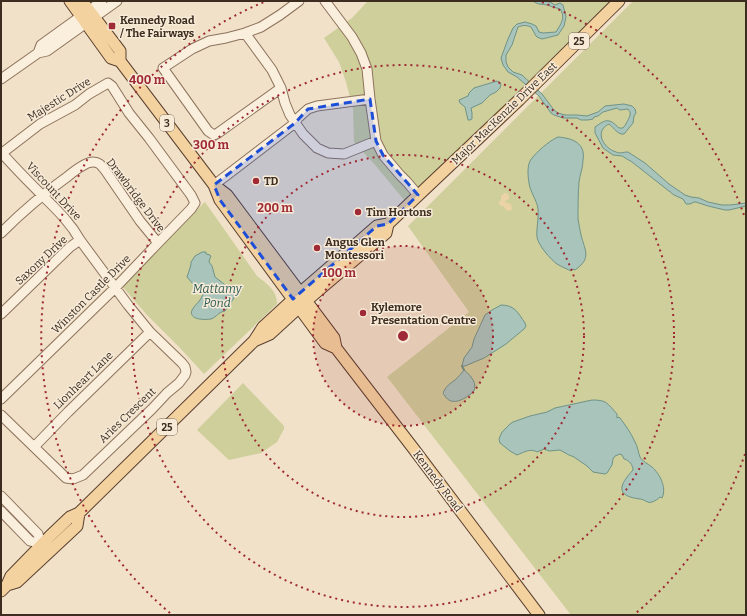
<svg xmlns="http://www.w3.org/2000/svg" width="747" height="616" font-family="Bitter,serif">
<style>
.green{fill:#cecf9b}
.sand{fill:#ecd3a5}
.water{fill:#a9c4ba;stroke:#6f9387}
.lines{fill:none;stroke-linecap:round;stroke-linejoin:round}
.stream{stroke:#6f9387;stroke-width:2}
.minor-casing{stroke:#8d725c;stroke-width:11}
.major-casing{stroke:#5b4030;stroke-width:13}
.minor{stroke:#faefdc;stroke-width:9}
.major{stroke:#f3d29f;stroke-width:11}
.marked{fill:#1d4ed8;fill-opacity:0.2;stroke:#1d4ed8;stroke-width:3;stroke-dasharray:8 5;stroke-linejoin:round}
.ring{fill:none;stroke:#9f2934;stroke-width:2;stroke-dasharray:2 4}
.poi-dot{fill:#9f2934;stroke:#f7ebd8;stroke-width:1.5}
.labels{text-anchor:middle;stroke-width:3;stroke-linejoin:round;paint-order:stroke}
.shield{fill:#f7ebd8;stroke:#756557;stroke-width:1}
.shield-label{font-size:10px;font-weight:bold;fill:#3d2c20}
.poi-label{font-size:11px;font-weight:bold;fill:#3d2c20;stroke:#f7ebd8;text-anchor:start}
.street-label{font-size:11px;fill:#3d2c20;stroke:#f7ebd8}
.water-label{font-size:12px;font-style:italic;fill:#2f5d56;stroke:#f7ebd8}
.centre{fill:#9f2934;stroke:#f7ebd8;stroke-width:2}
.ring-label{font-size:12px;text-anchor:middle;font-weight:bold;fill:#9f2934;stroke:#f7ebd8;stroke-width:3;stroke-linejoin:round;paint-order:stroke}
</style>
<rect width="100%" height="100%" fill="#f0e1c8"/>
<path class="green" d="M368 1H626L409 206 376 166 354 142 353 109 346 82 339 62 324 38 352 18Z
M633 1H746V615H571L387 377 469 312 408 226Z
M205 202 257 276C267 284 277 290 277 304L204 374 180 348 147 315 122 286 160 246Z
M243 383 284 426V429L277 442 261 453 229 460 197 430Z"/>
<path class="sand" d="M504 193H507L509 196V199L505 201 507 203 511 204 512 209 510 211 506 210 503 206H501L498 203 501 200V195H503Z"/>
<path class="water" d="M533 1H544L550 2 555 5 560 3 563 5 566 17 564 26 558 35 542 39 537 37 536 36 531 27C526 25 523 25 518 27L512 45 506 55V62L508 67 513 72 522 75 542 94 554 110 558 113 565 115H577L587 116 598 112 605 106 624 104 632 106 635 109 636 113 634 116 633 123 624 134C618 135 614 128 609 124 594 131 603 148 616 152 620 154 623 152 628 152L645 163 669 184 685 195 691 197 699 198 708 202 722 205H730L746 203V206L729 210H725L708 206 696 202H694L690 204H686L683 199 674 195 632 162 622 156 613 155 603 148 595 133V127C606 119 609 118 619 128H623C625 126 630 117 630 115 631 112 629 111 628 109L620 110 617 108 603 112 598 116 594 117 593 119 588 120H581L577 118H563L554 115 551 113 539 96 517 77 508 72 503 65 501 58 508 39 513 28 517 24 525 22 532 24 536 26 539 32 543 33 556 32C561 24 566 17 560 9 556 8 554 7 550 6 543 3 539 6 533 1Z
M497 81 499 82 501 84 500 88 496 92 490 95 482 103 471 108 472 113V119L470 120H468L465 107 460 103 459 100 468 96 469 93 474 88Z
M558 137C572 138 586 143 583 160 583 168 580 174 579 182 578 194 578 207 578 219 579 225 580 230 581 235 585 251 592 258 575 270L573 269 571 271C567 269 562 267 557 264 551 260 538 245 537 237 536 230 539 218 538 209 537 200 530 192 529 183 528 177 527 167 530 161 534 154 550 140 558 137Z
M202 252H206V254L210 255 211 257 210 258 209 262 212 266 215 277 233 291 234 298 225 311C218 312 217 317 211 319 205 320 188 320 192 310 194 306 198 303 200 300 202 297 203 294 204 291L203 289 194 288 193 284 187 277 190 268 191 264V262L195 256Z
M501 305C515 305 518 313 525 323L526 326 524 329 506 344 484 358 465 366H462L464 358 472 347 474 339 485 315 492 310Z
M464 370C468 373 472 377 474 382 475 384 475 388 474 391 474 391 470 395 469 395 463 400 451 406 445 396 443 394 443 393 444 391 446 386 451 383 455 380 458 377 461 374 464 370Z
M592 400C607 400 607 403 617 414V418L619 417 620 418C626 426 631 433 635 442 638 447 638 452 640 457 642 461 648 464 652 467 660 474 667 488 662 498L660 497C658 499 655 501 652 502 648 504 644 499 640 499 615 496 619 485 633 470 633 465 629 460 624 459L622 455 620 454 615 456 613 459 612 465 607 473 605 474 593 472 587 466 574 457 569 455 560 450 549 451 544 449 537 452C531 448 524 452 517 455L510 451 500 443 499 439 502 432 510 424 513 422 530 416 547 412 555 408Z"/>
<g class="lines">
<path class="stream" d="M462 366 464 370"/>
<g class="minor-casing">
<path id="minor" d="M325 1 352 37 361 53 367 69 370 99 376 141 383 155 400 175 407 182 418 195
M245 33 272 70 281 88 285 103 290 115 303 134 317 148 328 153 344 154 376 141
M38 53 41 45 102 1
M1 79 38 53 47 51 117 1
M281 88 218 133 214 135 208 131 163 68 192 49 209 41 226 38 245 33 261 27 280 15 299 1
M1 152C14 167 28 181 42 195 56 209 70 222 80 240L128 305 150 332 182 363 185 367 186 372 185 375 179 383 167 393 152 409 83 475 73 479 66 478 1 415
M1 154 40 124 75 105 89 94 108 83 112 86 129 113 149 138 191 195 195 203 191 209 158 243 115 288 1 399
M214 185 295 123 298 118 308 109 317 106 370 99
M1 233C21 213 43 194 67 177 73 172 85 162 93 162 99 162 101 165 105 170L140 221 158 243
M1 314 70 247 80 240
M34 447 68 412 150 332
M1 496 38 534 41 544 30 541 1 511"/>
</g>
<g class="major-casing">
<path id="major" d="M70 1 111 58 120 61
M82 1 120 51V61L214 185 220 200 325 343 336 348
M214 185 227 195 334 338 336 348 413 448 539 615
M254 341 270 334 306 301 386 233 388 224
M7 585 17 582 77 526 79 513
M1 591 7 585 11 576 50 536 70 517 79 513 254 341 263 327 300 293 377 226 388 224 519 100 619 1"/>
</g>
<use href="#minor" class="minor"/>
<use href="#major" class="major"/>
</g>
<path class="marked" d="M370 99 376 141 383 155 418 195 388 224 377 226 293 299 220 200 214 185 295 123 308 109Z"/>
<circle cx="403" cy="336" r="90" fill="#9f2934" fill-opacity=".12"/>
<g class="ring">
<circle cx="403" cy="336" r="90"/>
<circle cx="403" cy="336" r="181"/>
<circle cx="403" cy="336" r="271"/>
<path d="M745 454A362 362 0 0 1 636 613M170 613A362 362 0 0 1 264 2M542 2A362 362 0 0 1 745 218"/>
</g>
<g class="poi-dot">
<rect x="108" y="22" width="8" height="8" rx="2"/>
<circle cx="256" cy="181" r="4"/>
<circle cx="358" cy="212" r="4"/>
<circle cx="317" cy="248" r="4"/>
<circle cx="363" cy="313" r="4"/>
</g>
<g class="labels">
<g class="shield">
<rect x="569" y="33" width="20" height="16" rx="3"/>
<rect x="160" y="115" width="14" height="16" rx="3"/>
<rect x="157" y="419" width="20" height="16" rx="3"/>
</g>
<g class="shield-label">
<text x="579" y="45">25</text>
<text x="167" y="127">3</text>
<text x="167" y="431">25</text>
</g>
<g class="poi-label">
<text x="120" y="24">Kennedy Road<tspan x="120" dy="13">/ The Fairways</tspan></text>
<text x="264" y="185">TD</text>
<text x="366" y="216">Tim Hortons</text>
<text x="325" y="246">Angus Glen<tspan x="325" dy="13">Montessori</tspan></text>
<text x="371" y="311">Kylemore<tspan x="371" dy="13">Presentation Centre</tspan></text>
</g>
<g class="street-label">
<text transform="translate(59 99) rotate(-32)" y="4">Majestic Drive</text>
<text transform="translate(504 113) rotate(-44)" y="4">Major MacKenzie Drive East</text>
<text transform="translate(54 191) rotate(47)" y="4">Viscount Drive</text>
<text transform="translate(136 195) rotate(53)" y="4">Drawbridge Drive</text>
<text transform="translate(41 260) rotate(-43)" y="4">Saxony Drive</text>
<text transform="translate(91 294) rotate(-45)" y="4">Winston Castle Drive</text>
<text transform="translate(83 380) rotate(-44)" y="4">Lionheart Lane</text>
<text transform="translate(127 415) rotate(-44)" y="4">Aries Crescent</text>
<text transform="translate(438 481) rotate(53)" y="4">Kennedy Road</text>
</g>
<g class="water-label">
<text x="217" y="293">Mattamy<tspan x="217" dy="14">Pond</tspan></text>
</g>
</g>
<circle cx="403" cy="336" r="6" class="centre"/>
<g class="ring-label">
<text x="147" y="84">400 m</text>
<text x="211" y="149">300 m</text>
<text x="275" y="212">200 m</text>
<text x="339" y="277">100 m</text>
</g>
<rect width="747" height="616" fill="none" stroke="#3d2c20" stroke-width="4"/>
</svg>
